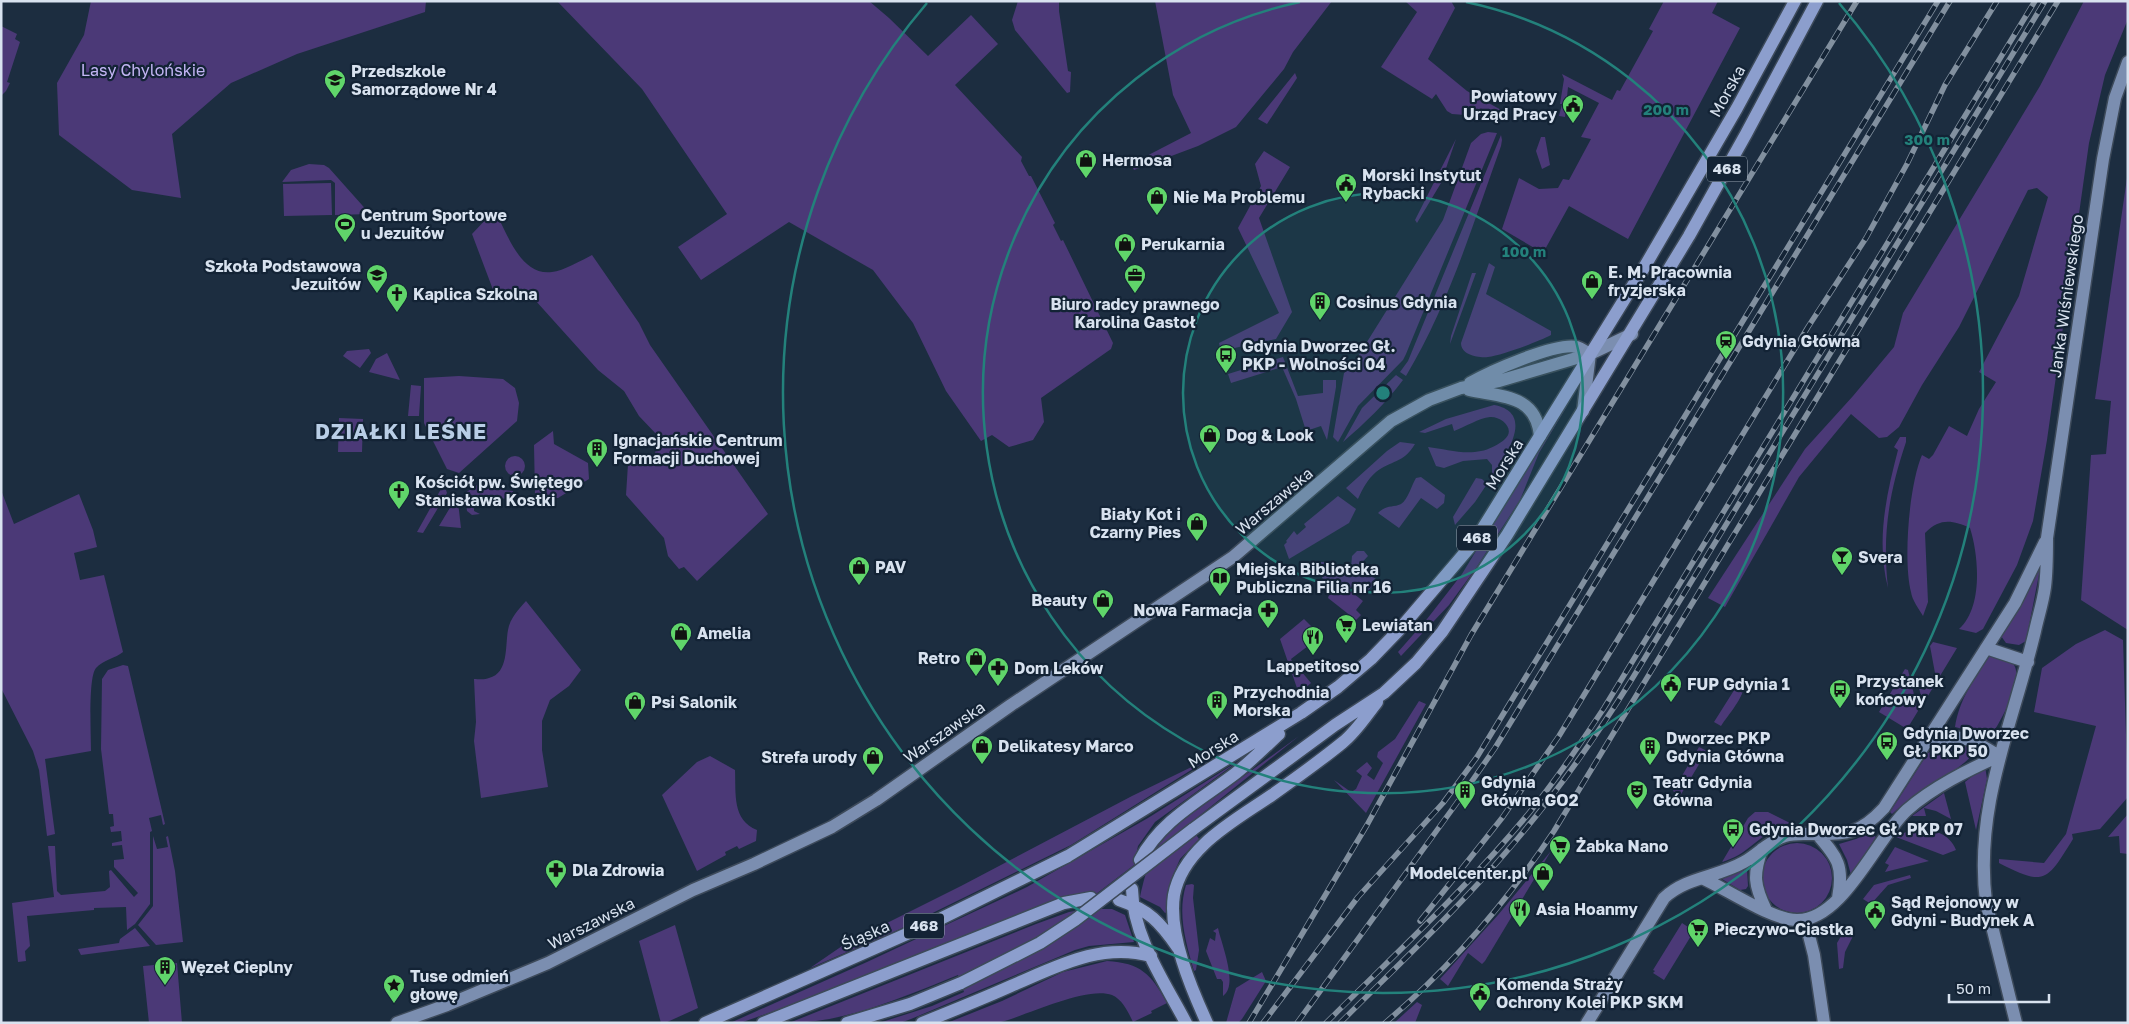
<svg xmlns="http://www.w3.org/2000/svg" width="2129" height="1024" font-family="'Golos Text',sans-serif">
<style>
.green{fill:#4b3977}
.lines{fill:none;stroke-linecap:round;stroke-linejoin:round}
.secondary-casing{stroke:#3d4a5a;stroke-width:15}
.primary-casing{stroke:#3d4a5a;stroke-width:15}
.secondary{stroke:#7b8eb0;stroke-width:12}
.primary{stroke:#8c9ecd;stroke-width:12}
.rail-casing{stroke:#82909f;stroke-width:5.5}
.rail{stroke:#132335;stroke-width:4;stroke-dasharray:11;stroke-linecap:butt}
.primary-bridge-casing{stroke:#3d4a5a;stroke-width:15;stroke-linecap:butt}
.primary-bridge{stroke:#8c9ecd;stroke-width:12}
.ring{fill:none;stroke:#23817b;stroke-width:2.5}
.labels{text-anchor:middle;stroke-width:4.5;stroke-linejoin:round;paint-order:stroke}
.shield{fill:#132335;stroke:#9da9b7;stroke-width:1}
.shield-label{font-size:15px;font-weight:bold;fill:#d8e2ef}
.park-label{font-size:16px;fill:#c3b5f4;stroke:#132335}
.poi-label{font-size:16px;font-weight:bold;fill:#d8e2ef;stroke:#132335;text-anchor:start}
.street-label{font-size:16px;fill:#d8e2ef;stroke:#132335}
.district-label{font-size:21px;font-weight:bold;letter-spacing:1px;fill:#b9cee6;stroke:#132335}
.centre{fill:#23817b;stroke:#132335;stroke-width:2.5}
.ring-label{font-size:15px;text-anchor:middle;font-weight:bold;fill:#23817b;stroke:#132335;stroke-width:4.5;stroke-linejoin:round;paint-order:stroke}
</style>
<rect width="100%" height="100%" fill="#1c2d40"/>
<path class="green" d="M91 1H426L425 12 297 54 231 83 172 134 181 198 132 190 59 135 57 83 84 35Z
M557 1H869L889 18 928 56 971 15 998 44 955 85 1022 157 1021 161 1029 176H1031L1055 223 1053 225 1061 241 1063 240 1113 343 1111 349 1041 398 1044 422 1033 440 1009 447 992 435 981 441 946 391 913 323 873 270 789 222 701 280 678 247 727 214 642 89Z
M1018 1H1059V11L1068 71 1071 72 1070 92 1067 93 1015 30 1012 20Z
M1155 1H1332L1293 52 1284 69 1236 127 1198 146 1134 170 1131 164 1191 133 1173 95Z
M1405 1H1451L1455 8 1428 59 1467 91 1503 111 1497 121 1492 117 1452 114 1447 111 1436 94 1432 99 1381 67 1417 12Z
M1664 1H1718L1712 13 1740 28 1628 239 1569 206 1543 253 1502 229 1519 178 1539 189 1558 188 1563 179 1569 180 1591 139 1581 137 1599 103 1568 87 1565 117 1559 116 1562 104H1560L1564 79 1562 74 1612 100 1617 90 1620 91 1653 31 1649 29Z
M2084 1H2128V19L2105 75 2089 143 2047 440 2033 521 2017 565 1983 629 1976 633 1959 629C1983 608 1979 556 1970 528 1952 520 1940 518 1925 533L1928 602 1923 616C1919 609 1912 600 1911 592 1903 561 1909 485 1922 455L1929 459 1933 455 1949 426 1967 436 1979 409 1996 382 1979 372 2019 296 2048 197 2037 188 2028 190 1959 327 1922 385 1899 427 1887 437 1879 438 1851 414 1799 477 1725 607 1708 598 1805 449 1853 396 1894 347 1903 313 2040 86Z
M1 26 17 34 15 39 20 42 7 82 10 83 6 91 2 95Z
M1295 73 1297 78 1267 124 1258 119Z
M1488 132 1497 133 1406 354 1403 360 1358 406 1338 442 1333 437 1344 373 1352 366 1443 220 1471 143 1481 134Z
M1501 135 1502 140 1501 146C1473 224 1449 304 1406 376L1400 372 1408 361Z
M1541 137H1545L1550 165 1542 169 1536 151Z
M1456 139 1441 183 1417 223 1415 220Z
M1264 151 1290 167 1259 218 1292 312 1276 339 1221 351 1219 343 1279 313 1238 228 1261 186 1255 164Z
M309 164 324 165 329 168 370 214 335 215V183L331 180 282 182 291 170Z
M2128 171V630L2081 600 2091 455 2106 454 2111 401 2095 399Z
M331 183 332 215 284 216 283 184Z
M489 216 498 217C509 238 522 276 552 272 563 271 582 260 592 255L639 323 650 345 768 514 697 581 684 567 679 569 668 556 664 538 626 495 628 464 655 454 658 436 639 416 624 391 598 370 535 300 502 301 495 295 472 234Z
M1489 263 1495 267 1486 294 1551 331V335C1538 342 1502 355 1488 357 1478 358 1461 355 1461 343Z
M1472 273H1476L1450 344 1451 336Z
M369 349 371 353 360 368 343 356 347 351Z
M387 353 400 380 369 372 376 359Z
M1283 357 1298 396 1323 393V380H1336V387L1327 440 1321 426 1306 431 1296 399 1282 367 1231 383 1228 374Z
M1396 375 1403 380C1385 404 1365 423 1343 442L1362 408Z
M459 376 503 379 515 388 519 403 517 421 459 473 447 469 424 423V378Z
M411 385 421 386 419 416H408Z
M1494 405C1537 413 1504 457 1492 477V465L1487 459 1463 461 1444 468 1436 466 1428 447C1445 449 1464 455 1481 451 1488 450 1500 444 1505 439 1516 429 1501 416 1490 417 1479 418 1465 427 1454 431L1452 424 1425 433 1419 432 1446 419Z
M1565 405 1567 406 1539 453 1520 500 1476 568 1449 605 1401 656 1398 652 1427 619 1462 574Z
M339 418 363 419 362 452H338Z
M553 431 554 444 588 463 589 479 558 498H547L546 495 535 496 534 445Z
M1900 437H1906V442C1889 493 1882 534 1888 588 1876 541 1886 496 1898 450L1894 447Z
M1400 442 1415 444C1403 464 1391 460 1376 472 1367 480 1363 488 1358 499L1346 488 1387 451Z
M505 466a10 10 0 1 1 20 0a10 10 0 1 1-20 0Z
M489 477 504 490 513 491 514 499 485 498V501L474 508V511L480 514 472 515 467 511 465 493Z
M1421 477 1445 495 1444 503 1437 509 1421 498 1399 528 1378 513C1387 504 1393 508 1401 504 1408 500 1412 484 1416 478Z
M1476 478 1482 479 1487 484 1475 502 1455 525 1453 517Z
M441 489 446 490 447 493 423 533 417 532Z
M1 490 14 524 79 494 93 530 97 547 74 553 80 580 104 575 123 652C116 658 103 660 96 668 88 677 91 736 91 751L45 759 55 834 47 836 39 770 33 751 1 688Z
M1338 496 1356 509 1349 523 1289 559 1284 545 1287 542 1286 541 1294 531 1297 535 1306 527 1304 524Z
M454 501 458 502 461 528 439 526Z
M1357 551H1364L1368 556 1356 569 1359 572 1361 569 1379 581 1367 591 1355 582 1349 590 1363 601 1356 610 1361 615 1356 620 1328 598 1329 595 1316 562H1334L1340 570 1346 573 1351 568 1352 556Z
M2042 559 2026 641 2019 645 2006 643 2001 636Z
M526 601 581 670 569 686 550 700 542 721V750L548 787 481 798 474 741 476 722 474 679C478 679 485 680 489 678 509 673 505 646 508 630 510 618 519 609 526 601Z
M1304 619 1321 636 1291 659 1297 673 1301 671 1311 683 1301 692 1298 691 1280 639Z
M2105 630 2123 640 2128 797 2100 829 2072 834 2073 839C2047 881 2045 887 1999 863V859L2044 863 2066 834 2096 726 2034 712 2042 668 2076 644Z
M1933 642 1957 648 1923 704 1919 688 1925 690 1935 673 1930 646Z
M1993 655C1999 658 2010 660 2014 665 2024 680 1998 728 1987 741L1974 732 1955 727C1959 700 1974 679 1989 657Z
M123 665 128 666 165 824 163 825 161 815 149 818 152 831 150 832V904L135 924 127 930 126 907 94 908V910L27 916 30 946 25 951 26 961 18 962 12 903 54 897 48 846H55L57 891 61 895 105 891 110 887 109 871 111 870 134 897 138 893 114 867V860L124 859 122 845 112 846V843L122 841 121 831 111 832 110 827 114 826 113 814H109L101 749 102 679 108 670Z
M1905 669 1908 670 1918 711 1907 729 1879 712Z
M1743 676C1750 692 1729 713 1721 726L1714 722Z
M1419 701 1426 704 1366 813 1334 780 1351 792 1356 789 1362 776 1356 771 1367 762 1372 768 1367 775 1374 780 1383 763 1377 757 1378 752 1395 739Z
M1299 736 1189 824 1199 839 1180 859 1173 875 1167 912 1165 913 1160 907 1140 897C1147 866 1152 848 1176 825Z
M1955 744 1967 746 1975 752C1954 777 1917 789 1892 814L1890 812 1928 753 1939 747Z
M1699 747 1707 751 1680 796 1673 791Z
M710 756 735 770C736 794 732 820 757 830L756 841 739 849 737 846 725 852 726 855 697 871 662 795 697 762Z
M1212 757 1071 845 898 930 810 968 845 944 961 886 1132 796Z
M1240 760 1155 822 1138 846 1134 865 1096 894 1073 895 1052 901 803 1001 740 1023H730L867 962 1027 887 1148 818Z
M1985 766 1987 779 1976 830 1965 782Z
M1944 793 1951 819 1936 811 1924 808 1926 816H1912Z
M1755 812H1768L1790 823C1760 831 1751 854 1722 862L1748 818Z
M2128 814V854L2120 853 2119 836 2108 837Z
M1914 828C1930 828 1950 833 1956 850L1943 855 1896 837Z
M1870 833 1876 837 1851 875 1847 860 1839 844 1856 839Z
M153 836 157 849 168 847 166 837 168 836 175 871 183 942 156 945 138 925 153 906Z
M1762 878a35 35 0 1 1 70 0a35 35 0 1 1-70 0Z
M1895 847 1929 861 1885 872 1889 865 1885 863Z
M1551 851 1485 961 1482 964 1468 953 1448 986 1440 979 1498 915Z
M1747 869 1748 886 1746 889 1740 890 1722 879Z
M1910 875 1911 878 1888 885 1871 904 1863 899 1874 885Z
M1192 884 1194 885 1193 898 1199 950 1196 970 1194 971C1186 943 1177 914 1186 885Z
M1085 909H1112L1125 915 1134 942 1089 946 1075 950 911 1019 900 1023H879L932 1006 964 992 958 975C947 979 937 984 926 988 883 1005 835 1023 789 1023L1036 924 1069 912Z
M1682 923 1694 931 1664 980 1653 973 1655 971 1653 970Z
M675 925 698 1008 665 1023H661L639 941Z
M135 928 150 946 81 955 78 949 119 943 120 939Z
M1218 928C1221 943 1239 985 1223 996V982L1221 979H1217L1206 951 1210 938 1215 941 1216 933 1213 931Z
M1844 931 1853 936 1845 952 1843 968 1839 969 1837 943Z
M1107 961C1141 963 1151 974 1167 1003L1151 1011 1152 1013 1133 1022C1128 1012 1123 1000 1112 995 1086 986 1028 1015 1001 1022 984 1024 963 1023 947 1023L1002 1001 1063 972Z
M177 963 182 1023H149L143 966Z
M1262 972 1266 981 1242 1019 1238 1023H1226L1236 988Z
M1417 1002 1422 1005 1415 1023H1394Z"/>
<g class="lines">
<g class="secondary-casing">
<path id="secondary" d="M1470 383C1489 372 1556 342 1577 347 1581 348 1586 352 1590 354
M1469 390C1501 397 1536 394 1540 436
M1583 411 1590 354
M1986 648 2028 662
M1926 743C1961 732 1969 738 1999 756
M1817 834C1838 858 1844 866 1838 898
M1762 849C1753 875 1754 885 1766 910
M1704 879C1728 890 1772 920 1797 920 1843 921 1877 837 1907 810 1933 787 1968 770 1999 756
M1805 920 1814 955 1824 1023
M397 1023 447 1005 548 963 693 890 754 864 832 827 876 800 1011 705 1233 557 1391 421 1429 400 1461 388 1499 381 1590 354 1632 334
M1587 1023 1664 898C1686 877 1718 877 1744 862 1758 854 1769 841 1785 836 1794 833 1803 834 1812 834 1846 835 1860 834 1884 808L2015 603 2045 542
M2016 1023 1986 902C1974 805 2013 724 2035 631 2038 617 2043 602 2045 587 2047 571 2047 554 2047 538L2103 159 2115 98 2128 62"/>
</g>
<g class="primary-casing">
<path id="primary" d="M1192 830 1335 725 1384 693 1416 663 1442 632 1507 535 1689 236 1746 134 1817 1
M1140 860C1161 820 1201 800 1236 773 1251 761 1265 747 1279 734
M1132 889C1133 937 1164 981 1186 1023
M1119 900C1149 910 1160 922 1178 948
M705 1023 934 922 1068 856 1301 713 1338 687 1371 659 1399 630 1475 541 1645 266 1737 108 1795 1
M763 1023 1064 903 1091 898
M847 1023 910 1004 961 983
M922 1023C952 1011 982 999 1011 986 1056 967 1100 942 1151 956
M1207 1023C1191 988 1168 934 1174 895 1183 847 1236 820 1272 795 1296 778 1320 761 1342 743 1356 732 1366 716 1377 702"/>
</g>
<use href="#secondary" class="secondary"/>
<use href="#primary" class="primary"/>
<g class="rail-casing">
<path id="rail" d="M1420 921 1502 818 1559 736 1808 327 1866 238 1907 164 1945 85 1997 1
M1249 1023 1367 825 1471 635 1857 1
M1263 1023 1358 897 1443 803 1477 757 1938 1
M1297 1023 1456 804 1495 748 1950 1
M1326 1023C1395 954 1467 888 1529 813 1556 780 1580 744 1604 708L2035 1
M1340 1023C1396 967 1455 912 1507 851 1554 797 1594 740 1632 679L2045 1
M1385 1023C1451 967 1506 903 1554 831L2058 1"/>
</g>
<use href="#rail" class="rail"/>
<g class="primary-bridge-casing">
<path id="primary-bridge" d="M961 983 1040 943 1075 920 1192 830"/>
</g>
<use href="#primary-bridge" class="primary-bridge"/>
</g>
<circle cx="1383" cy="393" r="200" fill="#23817b" fill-opacity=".12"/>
<g class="ring">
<circle cx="1383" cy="393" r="200"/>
<path d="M1466 2A400 400 0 1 1 1300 2"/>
<path d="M1839 3A600 600 0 1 1 927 3"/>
</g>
<defs>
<g id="school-pin" transform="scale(1.125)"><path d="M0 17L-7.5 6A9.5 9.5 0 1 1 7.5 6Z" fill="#60d56a" stroke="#132335"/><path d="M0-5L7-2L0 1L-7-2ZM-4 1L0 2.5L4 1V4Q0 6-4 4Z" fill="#111"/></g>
<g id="civic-pin" transform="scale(1.125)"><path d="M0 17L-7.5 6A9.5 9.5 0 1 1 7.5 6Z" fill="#60d56a" stroke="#132335"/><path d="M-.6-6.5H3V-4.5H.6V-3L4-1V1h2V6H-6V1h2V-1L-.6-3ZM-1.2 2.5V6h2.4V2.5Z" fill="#111"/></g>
<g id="shop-pin" transform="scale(1.125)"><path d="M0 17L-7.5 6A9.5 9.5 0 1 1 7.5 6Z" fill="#60d56a" stroke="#132335"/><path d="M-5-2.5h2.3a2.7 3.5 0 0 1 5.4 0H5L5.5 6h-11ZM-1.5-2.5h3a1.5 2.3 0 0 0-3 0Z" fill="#111"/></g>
<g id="stadium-pin" transform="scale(1.125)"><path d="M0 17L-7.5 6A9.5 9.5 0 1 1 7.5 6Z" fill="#60d56a" stroke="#132335"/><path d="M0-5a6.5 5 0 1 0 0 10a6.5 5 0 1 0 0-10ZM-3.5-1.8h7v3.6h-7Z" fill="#111"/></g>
<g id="office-pin" transform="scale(1.125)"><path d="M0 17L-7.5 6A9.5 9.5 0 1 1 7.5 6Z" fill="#60d56a" stroke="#132335"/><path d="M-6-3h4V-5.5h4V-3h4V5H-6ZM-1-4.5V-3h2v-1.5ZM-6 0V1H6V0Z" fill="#111"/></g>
<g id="church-pin" transform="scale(1.125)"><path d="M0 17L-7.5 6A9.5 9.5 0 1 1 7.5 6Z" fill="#60d56a" stroke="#132335"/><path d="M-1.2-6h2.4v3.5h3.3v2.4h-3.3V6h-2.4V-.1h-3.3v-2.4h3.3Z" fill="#111"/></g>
<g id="building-pin" transform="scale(1.125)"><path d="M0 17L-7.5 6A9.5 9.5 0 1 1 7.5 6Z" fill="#60d56a" stroke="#132335"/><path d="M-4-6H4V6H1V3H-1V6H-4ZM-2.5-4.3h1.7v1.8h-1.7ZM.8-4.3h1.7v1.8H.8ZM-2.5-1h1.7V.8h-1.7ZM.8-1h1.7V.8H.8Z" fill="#111"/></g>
<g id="station-pin" transform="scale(1.125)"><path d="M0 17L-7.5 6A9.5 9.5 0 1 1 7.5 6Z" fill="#60d56a" stroke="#132335"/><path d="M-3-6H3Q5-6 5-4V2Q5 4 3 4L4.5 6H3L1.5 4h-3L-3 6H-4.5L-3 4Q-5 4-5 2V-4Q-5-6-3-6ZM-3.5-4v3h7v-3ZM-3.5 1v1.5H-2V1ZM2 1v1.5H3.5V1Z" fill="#111"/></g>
<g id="bus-pin" transform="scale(1.125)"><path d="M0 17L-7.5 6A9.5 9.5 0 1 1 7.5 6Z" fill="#60d56a" stroke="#132335"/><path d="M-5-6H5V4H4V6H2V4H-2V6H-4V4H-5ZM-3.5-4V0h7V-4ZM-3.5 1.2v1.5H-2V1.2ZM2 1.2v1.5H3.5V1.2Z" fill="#111"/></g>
<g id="bar-pin" transform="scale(1.125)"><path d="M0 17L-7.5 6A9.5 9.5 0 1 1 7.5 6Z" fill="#60d56a" stroke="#132335"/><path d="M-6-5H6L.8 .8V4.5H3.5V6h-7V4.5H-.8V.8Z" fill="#111"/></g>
<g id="library-pin" transform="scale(1.125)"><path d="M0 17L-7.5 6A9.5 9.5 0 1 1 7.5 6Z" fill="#60d56a" stroke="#132335"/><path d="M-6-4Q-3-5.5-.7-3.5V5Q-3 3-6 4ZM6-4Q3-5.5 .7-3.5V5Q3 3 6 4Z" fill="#111"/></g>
<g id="pharmacy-pin" transform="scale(1.125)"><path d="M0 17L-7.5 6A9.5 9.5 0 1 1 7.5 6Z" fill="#60d56a" stroke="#132335"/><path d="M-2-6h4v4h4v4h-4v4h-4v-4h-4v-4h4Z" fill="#111"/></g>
<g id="supermarket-pin" transform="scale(1.125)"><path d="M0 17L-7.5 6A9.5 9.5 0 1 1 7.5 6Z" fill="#60d56a" stroke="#132335"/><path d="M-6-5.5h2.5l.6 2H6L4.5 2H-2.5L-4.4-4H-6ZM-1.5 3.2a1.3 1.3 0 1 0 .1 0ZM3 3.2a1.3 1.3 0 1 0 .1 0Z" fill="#111"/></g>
<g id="restaurant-pin" transform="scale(1.125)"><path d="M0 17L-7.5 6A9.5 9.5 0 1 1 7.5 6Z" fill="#60d56a" stroke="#132335"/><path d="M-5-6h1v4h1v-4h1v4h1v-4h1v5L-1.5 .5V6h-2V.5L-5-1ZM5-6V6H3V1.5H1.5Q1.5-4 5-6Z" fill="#111"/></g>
<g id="theatre-pin" transform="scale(1.125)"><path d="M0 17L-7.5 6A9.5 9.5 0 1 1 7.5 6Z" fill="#60d56a" stroke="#132335"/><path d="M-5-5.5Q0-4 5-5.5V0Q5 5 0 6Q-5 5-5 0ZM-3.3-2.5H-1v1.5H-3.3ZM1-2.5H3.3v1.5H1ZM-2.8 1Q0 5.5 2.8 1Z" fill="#111"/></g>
<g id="sight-pin" transform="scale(1.125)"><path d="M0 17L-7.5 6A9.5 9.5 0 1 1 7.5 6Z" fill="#60d56a" stroke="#132335"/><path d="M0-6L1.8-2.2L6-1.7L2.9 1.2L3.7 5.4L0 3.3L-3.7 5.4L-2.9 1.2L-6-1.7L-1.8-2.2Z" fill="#111"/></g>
</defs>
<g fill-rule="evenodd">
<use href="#school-pin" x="335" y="80"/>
<use href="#civic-pin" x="1573" y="105"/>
<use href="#shop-pin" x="1086" y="160"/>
<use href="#civic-pin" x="1346" y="184"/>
<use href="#shop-pin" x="1157" y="197"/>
<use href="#stadium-pin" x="345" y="224"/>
<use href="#shop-pin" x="1125" y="244"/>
<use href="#school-pin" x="377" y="275"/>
<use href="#office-pin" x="1135" y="275"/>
<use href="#shop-pin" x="1592" y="281"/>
<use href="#church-pin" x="397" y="294"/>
<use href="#building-pin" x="1320" y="302"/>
<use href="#station-pin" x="1726" y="341"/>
<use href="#bus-pin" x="1226" y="355"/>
<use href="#shop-pin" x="1210" y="435"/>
<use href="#building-pin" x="597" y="449"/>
<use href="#church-pin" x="399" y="491"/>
<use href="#shop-pin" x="1197" y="523"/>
<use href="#bar-pin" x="1842" y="557"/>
<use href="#shop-pin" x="859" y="567"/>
<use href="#library-pin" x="1220" y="578"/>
<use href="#shop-pin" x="1103" y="600"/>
<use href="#pharmacy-pin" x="1268" y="610"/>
<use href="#supermarket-pin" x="1346" y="625"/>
<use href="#shop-pin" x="681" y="633"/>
<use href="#restaurant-pin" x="1313" y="637"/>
<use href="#shop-pin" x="976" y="658"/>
<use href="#pharmacy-pin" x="998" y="668"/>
<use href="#civic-pin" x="1671" y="684"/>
<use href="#bus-pin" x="1840" y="690"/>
<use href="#building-pin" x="1217" y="701"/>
<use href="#shop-pin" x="635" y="702"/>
<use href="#bus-pin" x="1887" y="742"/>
<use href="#shop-pin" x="982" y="746"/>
<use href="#building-pin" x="1650" y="747"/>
<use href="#shop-pin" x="873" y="757"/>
<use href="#building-pin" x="1465" y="791"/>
<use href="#theatre-pin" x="1637" y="791"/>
<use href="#bus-pin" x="1733" y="829"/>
<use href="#supermarket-pin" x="1560" y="846"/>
<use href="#pharmacy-pin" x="556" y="870"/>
<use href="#shop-pin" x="1543" y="873"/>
<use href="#restaurant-pin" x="1520" y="909"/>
<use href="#civic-pin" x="1875" y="911"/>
<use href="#supermarket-pin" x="1698" y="929"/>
<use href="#building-pin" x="165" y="967"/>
<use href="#sight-pin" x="394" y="985"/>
<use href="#civic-pin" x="1480" y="993"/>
</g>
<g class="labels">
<g class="shield">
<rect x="1707" y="156.5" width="40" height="25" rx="4"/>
<rect x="1457" y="525.5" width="40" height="25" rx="4"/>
<rect x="904" y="913.5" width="40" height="25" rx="4"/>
</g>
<g class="shield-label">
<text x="1727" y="174">468</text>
<text x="1477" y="543">468</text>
<text x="924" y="931">468</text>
</g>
<g class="park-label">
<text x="143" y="76">Lasy Chylońskie</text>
</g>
<g class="poi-label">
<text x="351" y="77">Przedszkole<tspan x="351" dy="18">Samorządowe Nr 4</tspan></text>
<text x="1557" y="102" text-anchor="end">Powiatowy<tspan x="1557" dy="18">Urząd Pracy</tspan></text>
<text x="1102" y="166">Hermosa</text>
<text x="1362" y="181">Morski Instytut<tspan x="1362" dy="18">Rybacki</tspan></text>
<text x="1173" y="203">Nie Ma Problemu</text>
<text x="361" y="221">Centrum Sportowe<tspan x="361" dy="18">u Jezuitów</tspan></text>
<text x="1141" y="250">Perukarnia</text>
<text x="361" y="272" text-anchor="end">Szkoła Podstawowa<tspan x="361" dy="18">Jezuitów</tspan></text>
<text x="1608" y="278">E. M. Pracownia<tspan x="1608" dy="18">fryzjerska</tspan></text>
<text x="413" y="300">Kaplica Szkolna</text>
<text x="1336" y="308">Cosinus Gdynia</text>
<text x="1135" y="310" text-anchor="middle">Biuro radcy prawnego<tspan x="1135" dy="18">Karolina Gastoł</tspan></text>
<text x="1742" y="347">Gdynia Główna</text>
<text x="1242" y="352">Gdynia Dworzec Gł.<tspan x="1242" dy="18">PKP - Wolności 04</tspan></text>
<text x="1226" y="441">Dog &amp; Look</text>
<text x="613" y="446">Ignacjańskie Centrum<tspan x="613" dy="18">Formacji Duchowej</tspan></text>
<text x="415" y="488">Kościół pw. Świętego<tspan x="415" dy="18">Stanisława Kostki</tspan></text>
<text x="1181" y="520" text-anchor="end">Biały Kot i<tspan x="1181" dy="18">Czarny Pies</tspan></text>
<text x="1858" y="563">Svera</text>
<text x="875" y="573">PAV</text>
<text x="1236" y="575">Miejska Biblioteka<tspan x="1236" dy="18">Publiczna Filia nr 16</tspan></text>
<text x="1087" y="606" text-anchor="end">Beauty</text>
<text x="1252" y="616" text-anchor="end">Nowa Farmacja</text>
<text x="1362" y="631">Lewiatan</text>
<text x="697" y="639">Amelia</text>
<text x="960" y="664" text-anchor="end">Retro</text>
<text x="1313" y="672" text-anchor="middle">Lappetitoso</text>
<text x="1014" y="674">Dom Leków</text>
<text x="1856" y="687">Przystanek<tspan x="1856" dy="18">końcowy</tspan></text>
<text x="1687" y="690">FUP Gdynia 1</text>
<text x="1233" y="698">Przychodnia<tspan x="1233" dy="18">Morska</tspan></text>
<text x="651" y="708">Psi Salonik</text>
<text x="1903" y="739">Gdynia Dworzec<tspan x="1903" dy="18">Gł. PKP 50</tspan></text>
<text x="1666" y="744">Dworzec PKP<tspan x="1666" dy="18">Gdynia Główna</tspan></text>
<text x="998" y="752">Delikatesy Marco</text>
<text x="857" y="763" text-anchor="end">Strefa urody</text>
<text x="1481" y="788">Gdynia<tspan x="1481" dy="18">Główna GO2</tspan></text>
<text x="1653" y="788">Teatr Gdynia<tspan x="1653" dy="18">Główna</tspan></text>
<text x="1749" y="835">Gdynia Dworzec Gł. PKP 07</text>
<text x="1576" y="852">Żabka Nano</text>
<text x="572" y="876">Dla Zdrowia</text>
<text x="1527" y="879" text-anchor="end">Modelcenter.pl</text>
<text x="1891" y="908">Sąd Rejonowy w<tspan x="1891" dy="18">Gdyni - Budynek A</tspan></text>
<text x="1536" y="915">Asia Hoanmy</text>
<text x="1714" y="935">Pieczywo-Ciastka</text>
<text x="181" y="973">Węzeł Cieplny</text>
<text x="410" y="982">Tuse odmień<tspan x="410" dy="18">głowę</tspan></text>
<text x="1496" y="990">Komenda Straży<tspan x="1496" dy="18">Ochrony Kolei PKP SKM</tspan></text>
</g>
<g class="street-label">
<text transform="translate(1727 91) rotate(-61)" y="6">Morska</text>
<text transform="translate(2066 296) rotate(-82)" y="6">Janka Wiśniewskiego</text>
<text transform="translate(1504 464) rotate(-58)" y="6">Morska</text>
<text transform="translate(1274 501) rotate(-40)" y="6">Warszawska</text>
<text transform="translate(944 732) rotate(-35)" y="6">Warszawska</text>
<text transform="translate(1213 749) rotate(-32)" y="6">Morska</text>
<text transform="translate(591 923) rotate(-27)" y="6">Warszawska</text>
<text transform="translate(865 935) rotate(-24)" y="6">Śląska</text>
</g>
<g class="district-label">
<text x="401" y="439">DZIAŁKI LEŚNE</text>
</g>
</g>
<circle cx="1383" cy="393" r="8" class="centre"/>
<g class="ring-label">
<text x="1666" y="115">200 m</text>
<text x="1927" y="145">300 m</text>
<text x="1524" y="257">100 m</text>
</g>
<rect width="2129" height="1024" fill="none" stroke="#d8e2ef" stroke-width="5"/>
<path d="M1949 994v8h100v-8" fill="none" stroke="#d8e2ef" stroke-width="2.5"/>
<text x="1956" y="994" font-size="15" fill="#d8e2ef" stroke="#132335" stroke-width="4" paint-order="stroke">50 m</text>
</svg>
